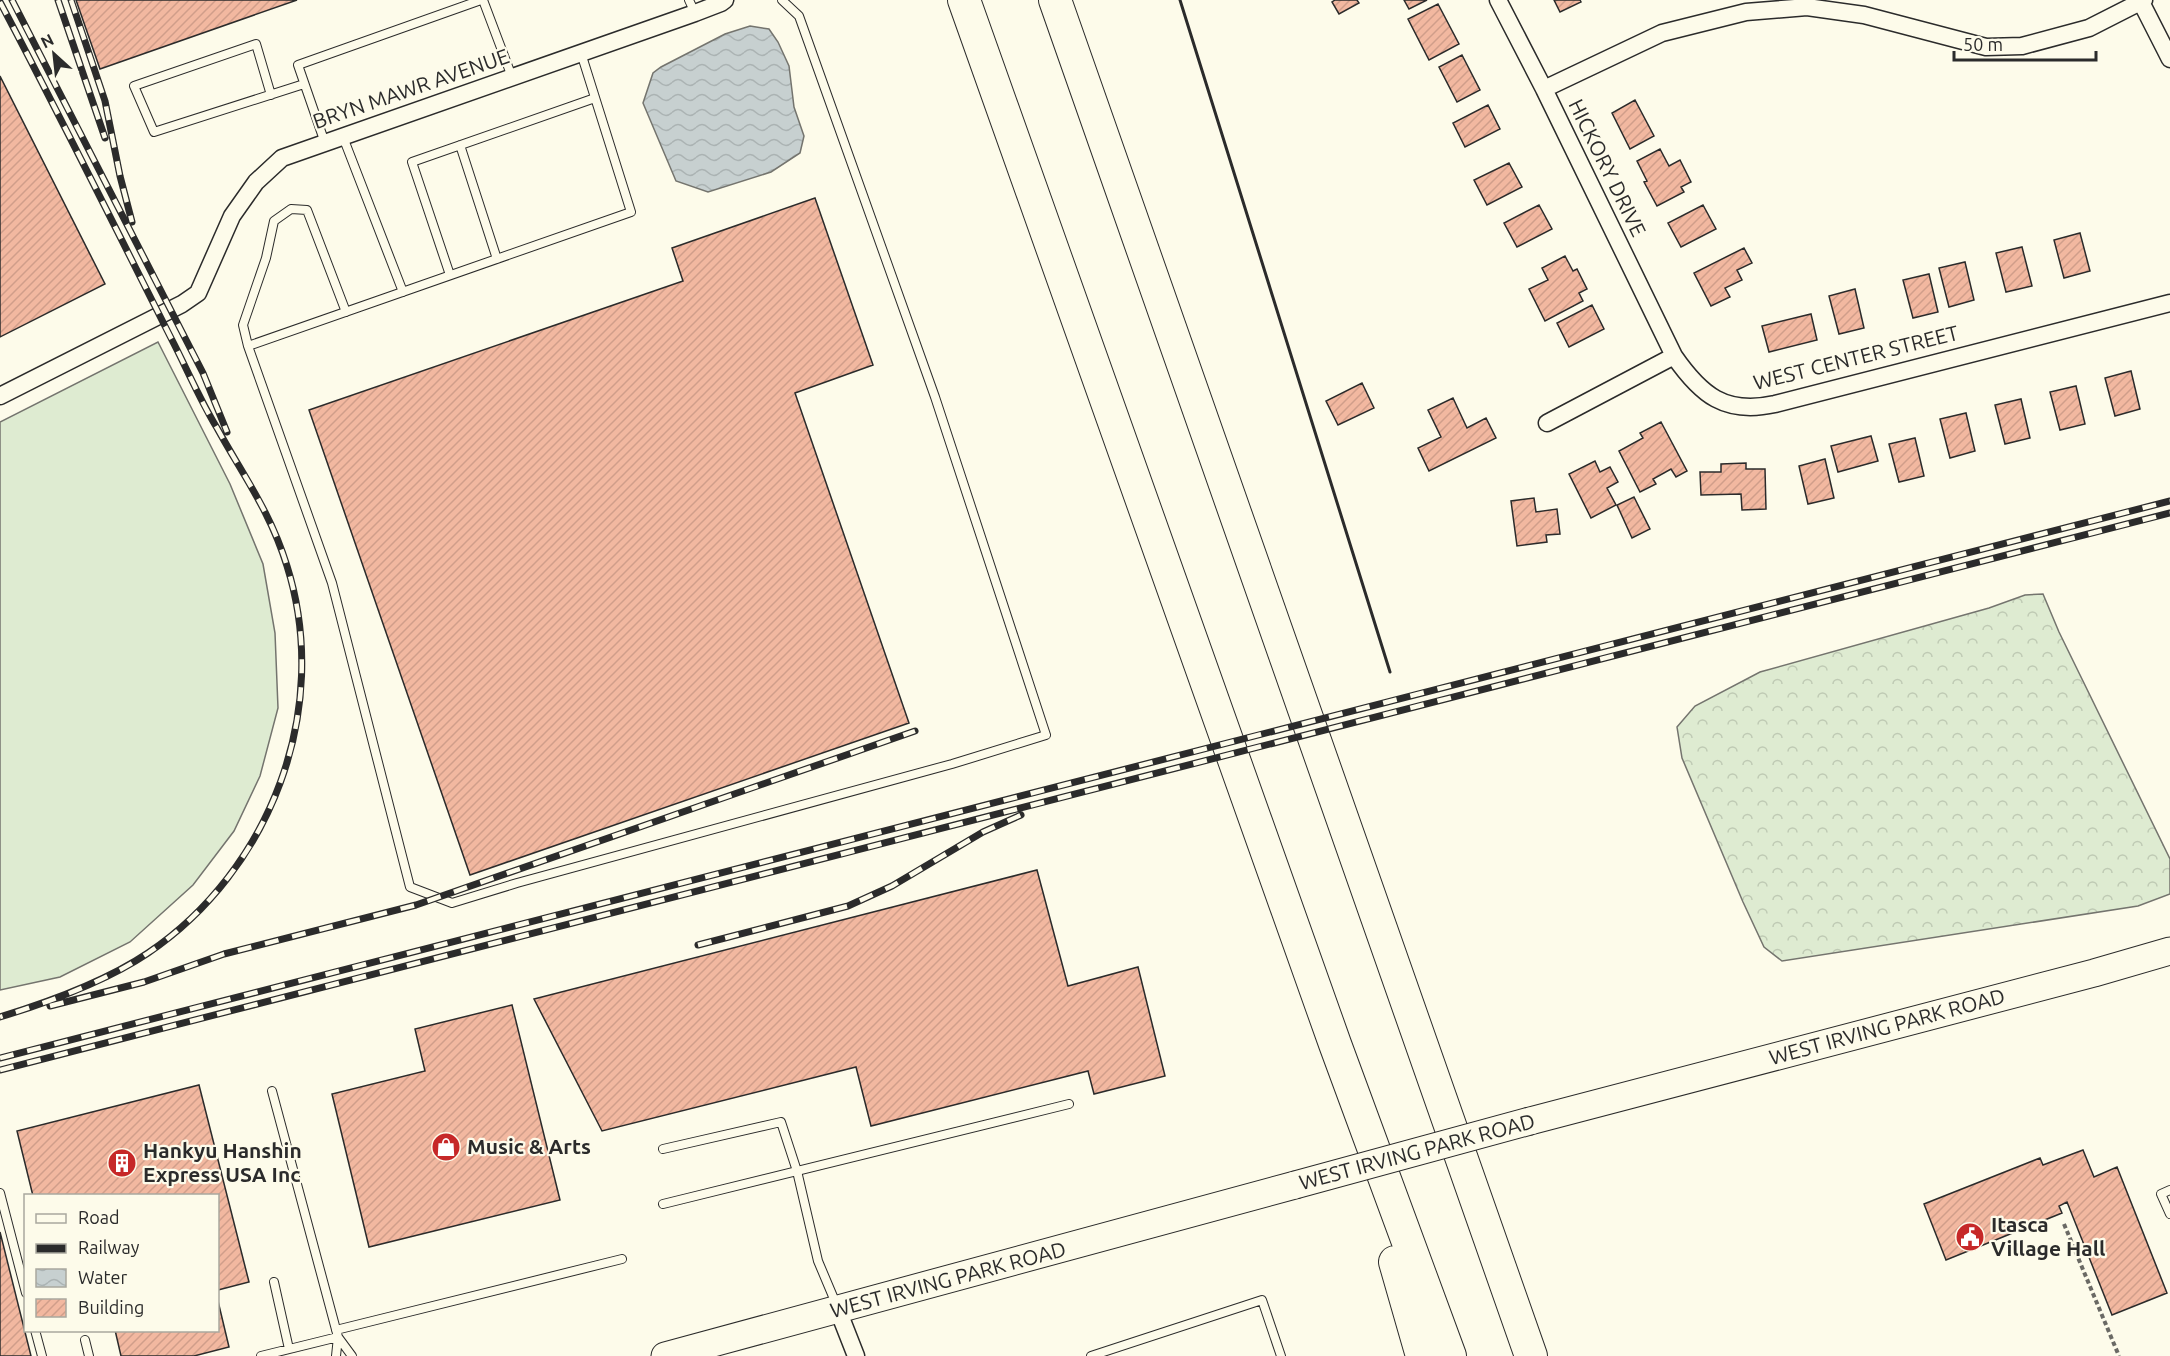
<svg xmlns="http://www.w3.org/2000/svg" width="2170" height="1356" font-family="Ubuntu,sans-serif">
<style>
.grass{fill:#deebd1;stroke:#74746e;stroke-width:1.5}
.forest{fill:url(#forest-crowns);stroke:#74746e;stroke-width:1.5}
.water{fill:url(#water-waves);stroke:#74746e;stroke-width:1.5}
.building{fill:url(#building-hatch);stroke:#2b2b2b;stroke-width:1.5}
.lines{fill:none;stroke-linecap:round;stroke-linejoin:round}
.service-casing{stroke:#2b2b2b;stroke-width:10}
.minor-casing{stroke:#2b2b2b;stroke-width:19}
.primary-casing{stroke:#2b2b2b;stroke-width:29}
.motorway-casing{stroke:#2b2b2b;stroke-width:34}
.path{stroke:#6a6964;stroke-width:4;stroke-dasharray:4.5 3;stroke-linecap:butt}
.service{stroke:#fdfbea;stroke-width:8}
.minor{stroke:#fdfbea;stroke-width:16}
.primary{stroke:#fdfbea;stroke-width:27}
.motorway{stroke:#fdfbea;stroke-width:32}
.rail-casing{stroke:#2b2b2b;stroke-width:7}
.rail{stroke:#fdfbea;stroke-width:4.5;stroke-dasharray:14;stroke-linecap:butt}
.primary-bridge-casing{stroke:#2b2b2b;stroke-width:29;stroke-linecap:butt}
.primary-bridge{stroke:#fdfbea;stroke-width:27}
.wall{stroke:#2b2b2b;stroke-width:3}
.labels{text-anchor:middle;stroke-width:4.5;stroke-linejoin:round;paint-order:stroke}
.street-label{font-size:21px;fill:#2b2b2b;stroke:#fdfbea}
.poi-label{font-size:21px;font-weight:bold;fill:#2b2b2b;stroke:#fdfbea;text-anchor:start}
</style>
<defs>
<pattern id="forest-crowns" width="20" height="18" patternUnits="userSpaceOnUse" patternTransform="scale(1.5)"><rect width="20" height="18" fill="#deebd1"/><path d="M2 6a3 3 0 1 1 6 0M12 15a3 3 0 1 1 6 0" fill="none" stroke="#bfcab4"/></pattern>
<pattern id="water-waves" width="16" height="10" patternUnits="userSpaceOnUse" patternTransform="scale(1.5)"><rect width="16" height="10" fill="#c7d0d0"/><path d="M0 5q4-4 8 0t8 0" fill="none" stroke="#abb3b3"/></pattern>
<pattern id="building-hatch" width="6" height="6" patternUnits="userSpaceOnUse" patternTransform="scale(1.5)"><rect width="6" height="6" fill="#f2b8a0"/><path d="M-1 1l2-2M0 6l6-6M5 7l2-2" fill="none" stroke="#d09e8a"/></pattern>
</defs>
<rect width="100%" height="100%" fill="#fdfbea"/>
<path class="grass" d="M158 342 230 484 263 564 275 633 278 708 260 776 234 831 193 885 130 942 60 977 0 990V422Z"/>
<path class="forest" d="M2043 594 2059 632 2170 859V894L2138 906 1782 961 1764 947 1743 902 1682 758 1677 727 1695 706 1760 672 1989 608 2025 595Z"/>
<path class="water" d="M750 26 769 29 778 42 789 66 794 107 804 136 800 153 771 172 708 192 676 181 643 103 653 73 661 67 725 34Z"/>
<path class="building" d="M76 0H297L100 69Z
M1335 0H1357L1359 3 1339 14 1332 2Z
M1404 0H1427L1409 9Z
M1554 0H1580L1581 2 1560 12Z
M1438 4 1459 44 1429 60 1408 19Z
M1462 55 1480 90 1457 102 1439 67Z
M0 76 105 284 0 337Z
M1635 100 1654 136 1630 149 1612 113Z
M1488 105 1500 129 1465 147 1453 123Z
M1660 149 1669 166 1680 160 1691 182 1681 187 1684 192 1657 206 1644 182 1647 181 1637 161Z
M1509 163 1522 187 1487 205 1474 180Z
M815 198 873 365 795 393 909 723 470 875 309 410 683 281 672 248Z
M1539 205 1552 229 1517 247 1504 223Z
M1703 205 1716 229 1681 247 1668 223Z
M2080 233 2090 271 2064 278 2054 240Z
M2022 247 2032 286 2006 292 1996 253Z
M1744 248 1752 263 1737 270 1742 280 1725 288 1730 297 1711 306 1694 273Z
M1565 256 1573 271 1577 269 1587 289 1579 293 1583 301 1545 321 1529 289 1548 280 1542 268Z
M1965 262 1974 300 1949 307 1939 268Z
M1929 274 1938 312 1913 318 1903 280Z
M1855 289 1864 328 1839 334 1829 296Z
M1592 305 1604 329 1569 347 1557 323Z
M1811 314 1817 340 1769 352 1762 326Z
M2131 371 2140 409 2115 416 2105 378Z
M1362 383 1374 408 1338 425 1326 401Z
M2076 386 2085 424 2060 430 2050 392Z
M1453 398 1467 428 1486 418 1496 438 1429 471 1418 448 1441 437 1428 410Z
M2021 399 2030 438 2005 444 1995 405Z
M1966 413 1975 451 1950 458 1940 419Z
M1661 422 1687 471 1676 477 1671 469 1653 479 1656 484 1640 492 1619 451 1643 438 1640 433Z
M1871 436 1878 461 1838 472 1831 446Z
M1915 438 1924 476 1899 482 1889 444Z
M1825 459 1834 498 1808 504 1799 466Z
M1595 461 1600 472 1610 467 1618 482 1607 488 1616 505 1591 518 1569 474Z
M1746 463V469H1765L1766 509 1742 510 1741 494 1701 495 1700 472H1721V464Z
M1634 497 1650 529 1632 538 1617 505Z
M1534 498 1536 512 1557 509 1560 534 1546 535 1547 542 1517 546 1511 501Z
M1037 870 1068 986 1138 967 1165 1076 1094 1094 1088 1071 871 1126 856 1067 602 1131 534 999Z
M512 1005 560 1200 369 1247 332 1094 425 1071 415 1029Z
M199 1085 249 1282 218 1290V1196H33L17 1131Z
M2083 1150 2094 1177 2117 1167 2167 1293 2112 1315 2067 1202 2059 1206 2062 1213 1946 1260 1924 1204 2040 1158 2043 1165Z
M0 1232 31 1356H0Z
M218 1301 229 1347 194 1356H121L115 1330H218Z"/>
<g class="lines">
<g class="service-casing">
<path id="service" d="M483 0 512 77
M689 0 695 13
M271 95 256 44 134 86 154 132 304 84
M343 137 403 292
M325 143 298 65 481 0
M460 145 497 259
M450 275 412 162 595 98
M346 312 307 210 291 209 274 221 266 258 243 325 248 346 332 583 410 887 452 903 517 883 952 764 1046 735 935 397 799 16 782 0
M248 346 631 212 581 53
M272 1091 338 1337 336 1356
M663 1149 781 1122 797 1171 818 1261 837 1306
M2170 1190 2161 1194 2170 1214
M0 1193 26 1293
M663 1204 1069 1104
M274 1282 289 1349
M35 1330 42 1356
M336 1330 622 1259
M338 1337 352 1356
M85 1340 89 1356
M261 1356 338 1337
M1091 1356 1262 1300 1281 1356"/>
</g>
<g class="minor-casing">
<path id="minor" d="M1498 0 1544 89 1674 356C1701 395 1725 415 1775 404L2170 303
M2141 2 2170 59
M1544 89 1662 33 1746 12 1807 7 1864 15 1986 47 2022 46 2089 28 2144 0
M0 396 182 304 198 293 232 216 256 182 282 158 695 13 721 3 725 0
M1547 423 1674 356
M838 1310 856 1356"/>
</g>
<g class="primary-casing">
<path id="primary" d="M1530 1121 2094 973 2170 951
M665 1356 1295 1185"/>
</g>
<g class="motorway-casing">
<path id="motorway" d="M964 0 1335 1044 1450 1356
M1055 0 1531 1356
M1395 1262 1422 1356"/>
</g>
<path class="path" d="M2064 1224 2119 1356"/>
<use href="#service" class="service"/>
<use href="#minor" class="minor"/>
<use href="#primary" class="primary"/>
<use href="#motorway" class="motorway"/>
<g class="rail-casing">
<path id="rail" d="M12 0 203 373 227 432
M58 0 105 138
M71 0 105 101 120 176 132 222
M0 2C59 114 115 227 172 340 187 369 200 400 217 428 244 477 270 511 287 566 332 709 271 870 148 953 105 982 49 1002 0 1017
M698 945 848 906 892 886 983 832 1021 815
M50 1006 144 982 224 954 416 905 915 731
M0 1058 2170 501
M0 1070 2170 513"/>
</g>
<use href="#rail" class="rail"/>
<g class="primary-bridge-casing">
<path id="primary-bridge" d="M1295 1185 1530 1121"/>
</g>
<use href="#primary-bridge" class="primary-bridge"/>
<path class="wall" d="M1180 0 1390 672"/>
</g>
<defs>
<g id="shop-disc" transform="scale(1.5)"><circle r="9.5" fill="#c62828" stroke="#fdfbea"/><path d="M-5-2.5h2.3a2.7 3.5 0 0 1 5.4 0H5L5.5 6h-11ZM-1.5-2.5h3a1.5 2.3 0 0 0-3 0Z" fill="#fff"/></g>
<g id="building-disc" transform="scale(1.5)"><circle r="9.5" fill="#c62828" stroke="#fdfbea"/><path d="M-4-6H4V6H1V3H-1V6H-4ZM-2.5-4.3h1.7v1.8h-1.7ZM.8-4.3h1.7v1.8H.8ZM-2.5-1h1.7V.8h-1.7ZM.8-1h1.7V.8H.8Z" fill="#fff"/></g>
<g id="civic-disc" transform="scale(1.5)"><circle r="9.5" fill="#c62828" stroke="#fdfbea"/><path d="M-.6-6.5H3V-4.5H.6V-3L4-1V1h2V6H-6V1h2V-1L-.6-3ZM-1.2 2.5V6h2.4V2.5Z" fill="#fff"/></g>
</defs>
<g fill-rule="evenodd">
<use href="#shop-disc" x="446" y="1147"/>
<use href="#building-disc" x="122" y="1163"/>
<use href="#civic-disc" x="1970" y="1237"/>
</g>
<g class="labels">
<g class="street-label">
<text transform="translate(411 89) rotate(-19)" y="7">BRYN MAWR AVENUE</text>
<text transform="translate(1607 168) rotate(64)" y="7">HICKORY DRIVE</text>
<text transform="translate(1856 358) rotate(-14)" y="7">WEST CENTER STREET</text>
<text transform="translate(1887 1027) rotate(-15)" y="7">WEST IRVING PARK ROAD</text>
<text transform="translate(1417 1152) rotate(-15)" y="7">WEST IRVING PARK ROAD</text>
<text transform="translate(948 1280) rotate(-15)" y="7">WEST IRVING PARK ROAD</text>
</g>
<g class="poi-label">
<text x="467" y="1154">Music &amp; Arts</text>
<text x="143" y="1158">Hankyu Hanshin<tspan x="143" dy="24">Express USA Inc</tspan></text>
<text x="1991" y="1232">Itasca<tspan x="1991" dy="24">Village Hall</tspan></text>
</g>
</g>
<rect x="24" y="1194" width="195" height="138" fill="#fdfbea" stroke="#a9a89e" stroke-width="1.5"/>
<rect x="36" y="1214" width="30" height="9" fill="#fdfbea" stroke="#a9a89e" stroke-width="1.5"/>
<text x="78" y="1224" font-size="18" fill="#2b2b2b">Road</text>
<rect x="36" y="1244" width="30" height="9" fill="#2b2b2b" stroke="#a9a89e" stroke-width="1.5"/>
<text x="78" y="1254" font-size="18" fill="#2b2b2b">Railway</text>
<rect x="36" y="1269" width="30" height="18" fill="url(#water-waves)" stroke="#a9a89e" stroke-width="1.5"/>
<text x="78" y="1284" font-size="18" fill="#2b2b2b">Water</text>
<rect x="36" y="1299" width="30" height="18" fill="url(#building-hatch)" stroke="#a9a89e" stroke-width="1.5"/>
<text x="78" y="1314" font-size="18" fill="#2b2b2b">Building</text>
<g transform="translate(54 54) rotate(333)" stroke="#fdfbea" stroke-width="4.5" paint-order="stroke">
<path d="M0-4.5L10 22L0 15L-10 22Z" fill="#2b2b2b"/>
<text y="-9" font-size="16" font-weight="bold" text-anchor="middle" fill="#2b2b2b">N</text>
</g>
<path d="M1954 51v9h142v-9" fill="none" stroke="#2b2b2b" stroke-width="3"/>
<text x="1963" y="51" font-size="18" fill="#2b2b2b" stroke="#fdfbea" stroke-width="4.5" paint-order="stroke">50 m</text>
</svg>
